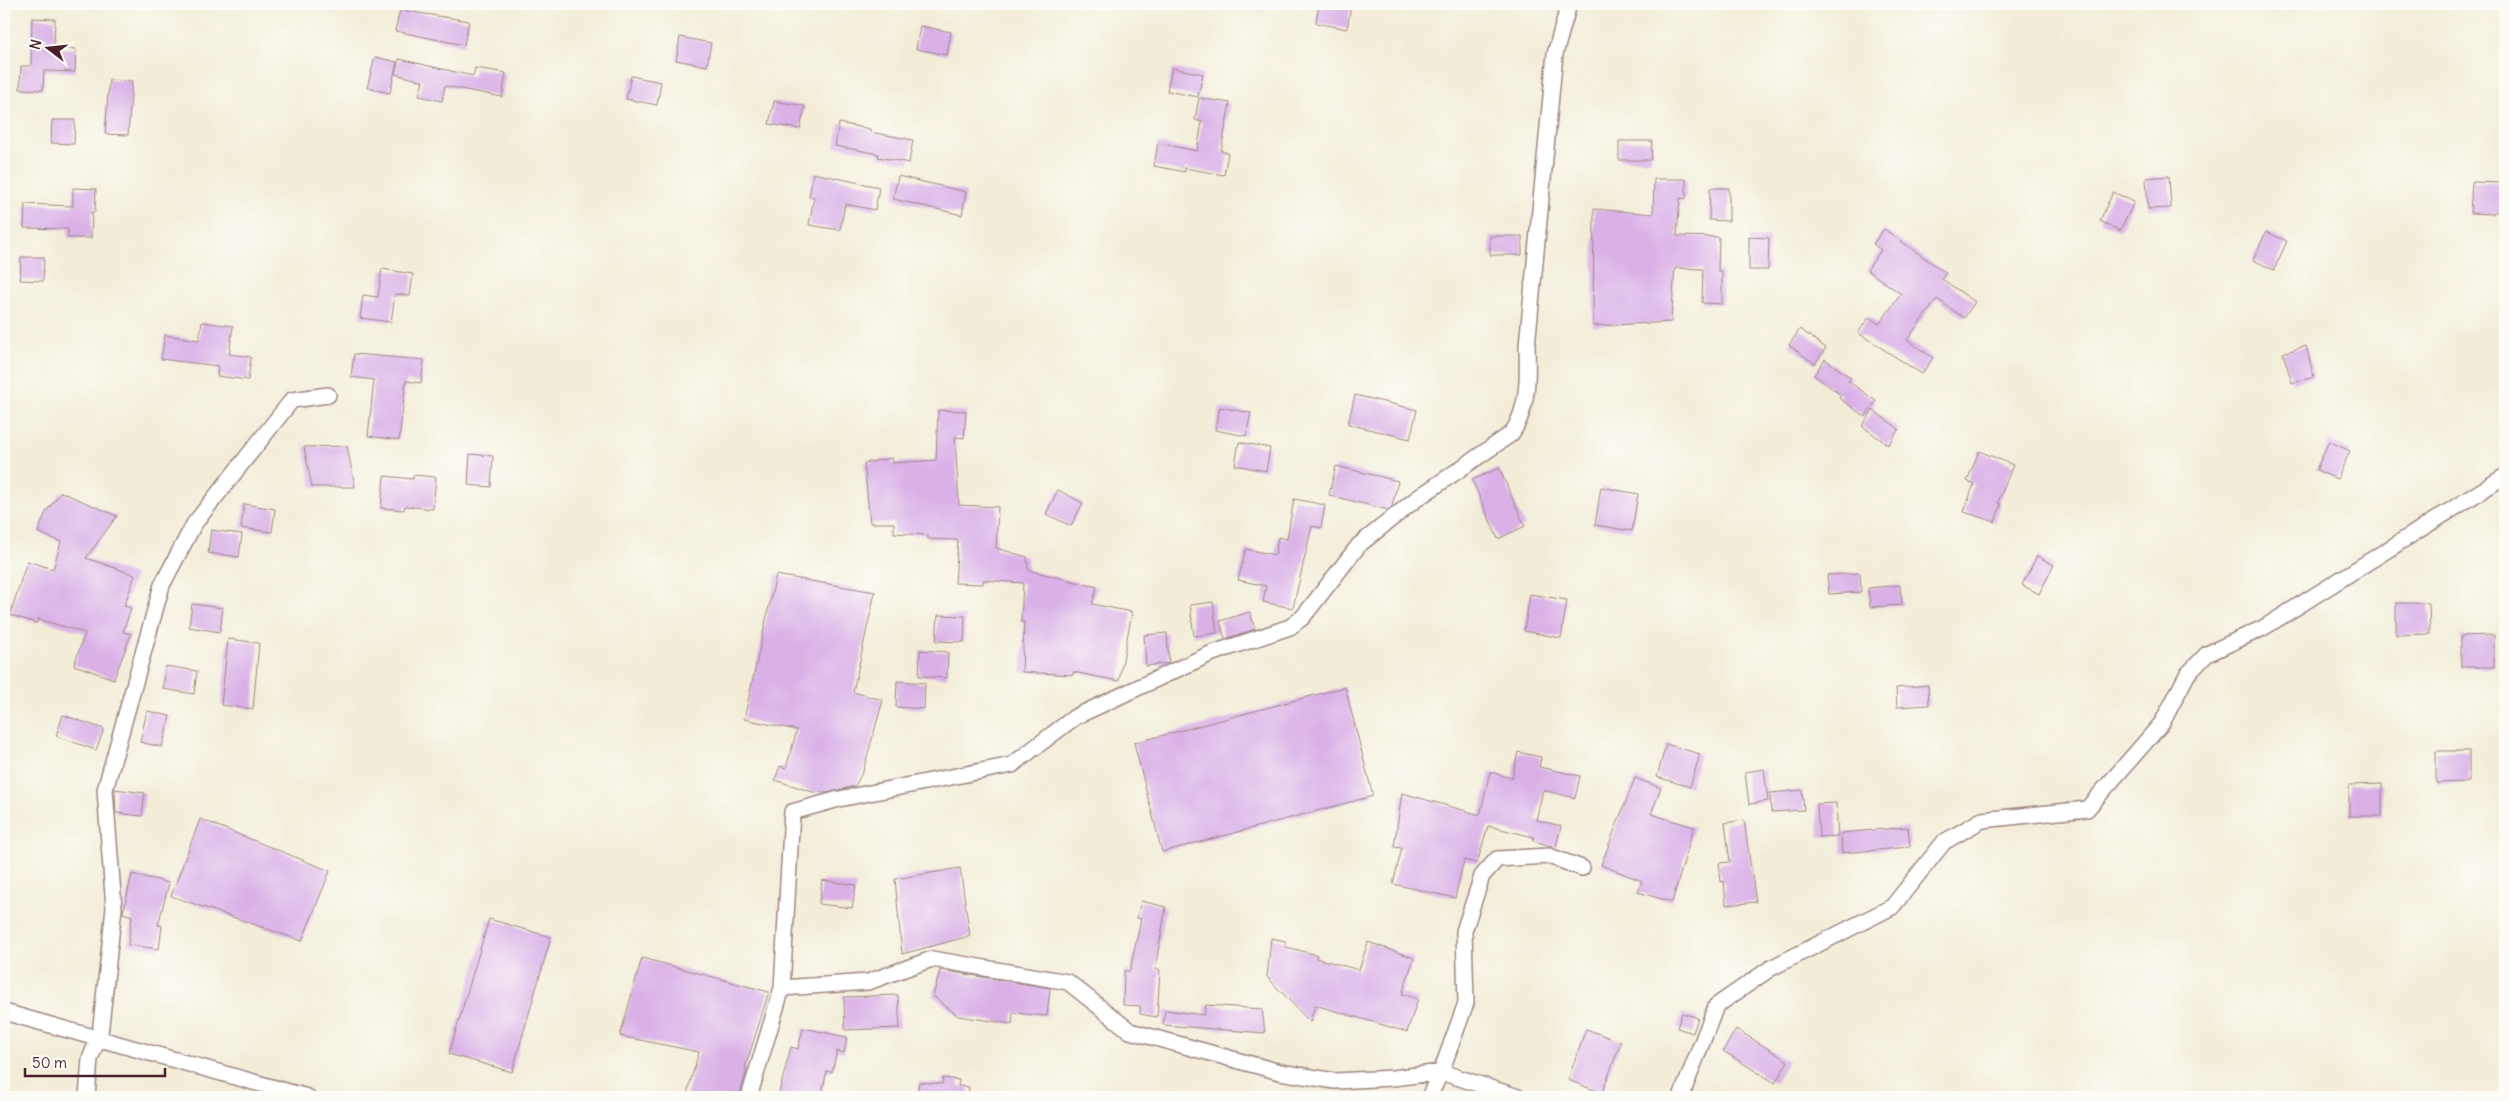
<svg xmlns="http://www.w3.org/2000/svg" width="2509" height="1101" font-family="Delius,sans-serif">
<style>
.building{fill:#d9b1e7}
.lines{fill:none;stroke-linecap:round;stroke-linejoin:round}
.street-casing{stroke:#9e8682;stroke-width:18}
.street{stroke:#fff;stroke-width:15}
</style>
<rect width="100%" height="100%" fill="#fdfcf7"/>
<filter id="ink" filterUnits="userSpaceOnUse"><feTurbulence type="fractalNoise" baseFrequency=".02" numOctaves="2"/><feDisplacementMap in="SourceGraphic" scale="10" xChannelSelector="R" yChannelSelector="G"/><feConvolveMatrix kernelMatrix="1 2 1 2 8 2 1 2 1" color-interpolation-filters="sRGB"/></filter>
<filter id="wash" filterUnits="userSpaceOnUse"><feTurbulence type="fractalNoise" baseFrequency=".0096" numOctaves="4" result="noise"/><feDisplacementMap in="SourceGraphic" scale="20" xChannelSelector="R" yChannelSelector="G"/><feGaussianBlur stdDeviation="1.12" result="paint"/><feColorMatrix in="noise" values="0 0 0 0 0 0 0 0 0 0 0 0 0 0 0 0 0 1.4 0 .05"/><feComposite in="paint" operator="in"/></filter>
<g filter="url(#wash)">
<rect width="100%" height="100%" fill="#f3edd8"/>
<g id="blocks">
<path class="building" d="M1319 4 1351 6 1347 29 1316 23Z
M400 10 469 21 464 45 395 31Z
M32 18 55 19 54 48 76 49 75 72 44 71 43 90 20 89 21 66H31Z
M920 26 951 32 947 55 916 49Z
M680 37 711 43 707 66 676 60Z
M375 57 397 62 390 93 367 88Z
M399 59 473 76 475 68 506 73 502 97 445 86 442 101 419 96 423 81 395 74Z
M1172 68 1203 74 1198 97 1167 91Z
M631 76 661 82 657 105 626 99Z
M109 80 132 81 128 135 105 134Z
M1199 98 1230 103 1221 151 1228 153 1224 175 1185 168V172L1154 166 1158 143 1197 151 1202 122 1195 120Z
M774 101 805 106 800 129 769 124Z
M52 120H75L74 144 51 143Z
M839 123 870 129V132L913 140 909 163 878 157 879 154 835 146Z
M1619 141H1652L1651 160H1619Z
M813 173 879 187 875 210 845 204 840 230 809 225 814 197H809Z
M898 176 966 192 962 215 893 199Z
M2169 176 2171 208 2148 209 2146 178Z
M1654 179H1686V199L1680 198 1677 236 1719 237 1718 271H1722V304L1702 303 1703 269 1675 268 1671 322 1593 326 1594 209 1653 214Z
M2472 182 2505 183V212H2493V214L2470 213Z
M73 188 96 189 95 212H92L91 238H68V229L24 228 25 204 73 206Z
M1710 188H1729V221L1709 220Z
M2113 192 2134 202 2120 231 2100 221Z
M1884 229 1946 273 1942 279 1975 302 1964 318 1937 299 1907 340 1933 358 1922 374 1858 333 1869 317 1879 324 1901 294 1867 270 1881 250 1873 244Z
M2266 232 2287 241 2274 270 2253 260Z
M1490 236H1522V255H1490Z
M1749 237 1769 238 1768 270H1749Z
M21 257H44L43 281 20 280Z
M382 269 413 274 410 296 395 294 391 322 360 318 363 295 378 297Z
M202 322 233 326 229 354 251 357 248 380 217 376 218 366 161 359 165 335 199 340Z
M1800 329 1826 348 1815 364 1789 345Z
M2306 346 2314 377 2292 383 2283 353Z
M354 354 424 360 421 383 406 381 399 440 368 436 374 380 351 377Z
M1825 359 1851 378 1848 381 1876 401 1865 417 1839 398 1841 395 1814 375Z
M1355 395 1417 410 1410 439 1348 424Z
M1220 407 1251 413 1246 436 1215 430Z
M938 410 966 411 964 438 955 437 959 505 998 507 996 548 1027 557 1028 570 1097 587 1092 604 1132 612 1119 681 1073 672V675L1022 672 1024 622H1021L1023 583 983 580V584L955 583 958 540 928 539V535L894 533V523H870L864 463 892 458V463L936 460Z
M1873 410 1899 429 1888 445 1862 426Z
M2329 441 2350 451 2337 479 2316 470Z
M1239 442 1270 448 1266 471 1235 465Z
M347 446 355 487H312L304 447Z
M1979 451 2013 465 1998 503 2001 504 1995 522 1964 512 1974 484 1967 481Z
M470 454 493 456 491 487 468 485Z
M1336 466 1398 481 1392 507 1388 510 1329 495Z
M1499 468 1525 526 1498 539 1472 480Z
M413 475 436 477 433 509 405 506 404 510 381 508 384 476 413 479Z
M1601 487 1638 494 1632 531 1595 525Z
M1058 490 1083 503 1071 526 1046 514Z
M61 492 117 516 86 558 135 575 124 606 131 608 123 632 131 634 114 679 74 665 85 633 38 619 37 623 10 615 27 561 53 569 61 542 38 532 46 512Z
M1294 499 1325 505 1321 528 1312 526 1293 608 1263 602 1266 586 1238 580 1246 549 1275 555 1278 537 1287 539Z
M244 504 275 509 272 532 241 528Z
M211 530 242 534 239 557 208 553Z
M2037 556 2054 565 2039 594 2022 585Z
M1860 573 1861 592 1829 594 1827 575Z
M776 575 875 592 853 692 883 700 863 771 855 786 827 793 813 792 775 780 780 766 786 768 797 730 744 719Z
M1900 585 1902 605 1870 607 1868 588Z
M1530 594 1567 600 1561 638 1524 631Z
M1213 602 1217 633 1194 636 1190 605Z
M2396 603H2429L2430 634 2396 635Z
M192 604 223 608 220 632 189 627Z
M1250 612 1255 629 1225 639 1220 621Z
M938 615 965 616 964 642 936 641Z
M1167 633 1169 663 1146 666 1144 635Z
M2494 635V667H2461V636Z
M228 639 259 643 253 709 221 705Z
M920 650 948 652 947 678 919 676Z
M166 666 197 671 194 694 163 689Z
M897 681 925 683 924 709 896 707Z
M1928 685 1929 705 1897 707 1896 688Z
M1345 687 1373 796 1162 852 1134 743Z
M147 711 170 716 162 747 140 742Z
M63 715 104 729 96 750 56 736Z
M1666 744 1700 754 1690 787 1657 777Z
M2436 751H2469V782L2436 783Z
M1518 752 1541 757 1539 767 1580 776 1575 798 1543 790 1536 820 1561 826 1556 847 1533 841 1534 837 1488 826 1477 863 1464 860 1455 898 1393 884 1402 848 1394 847 1402 793 1480 815 1490 772 1512 778Z
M1764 769 1768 801 1749 804 1745 772Z
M1635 778 1661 788 1651 814 1694 827 1672 902 1638 892 1642 881 1601 865Z
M2382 784V816H2349V785Z
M115 789 145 793 142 816 116 813Z
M1802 790 1804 810 1771 812 1770 793Z
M1836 803 1838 836 1819 837 1817 804Z
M200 819 330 871 302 941 171 896Z
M1744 820 1756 902 1726 905 1724 881 1721 882 1719 863 1730 862 1725 823Z
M1908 827 1910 847 1842 853 1841 833Z
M960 868 970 936 902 954 895 879Z
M132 874 169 883 158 925 162 926 159 949 128 945 132 916 123 913Z
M822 880 856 885 852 908 819 904Z
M1141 901 1166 907 1155 969 1160 970 1157 1017 1140 1014V1006L1123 1005 1124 971H1130L1141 919 1137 918Z
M489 919 551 937 512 1072 449 1054Z
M1271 938 1285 941 1286 947 1317 955 1316 958 1359 970 1368 942 1414 958 1402 994 1418 999 1407 1032 1315 1005 1310 1022 1267 977Z
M642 958 769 992 745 1068 747 1069 739 1097H686L699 1052 620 1036Z
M940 970 1050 988 1047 1016 1013 1013 1012 1024 958 1016 933 996Z
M898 995 900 1028 845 1030 844 997Z
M1206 1005 1262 1009 1265 1033 1163 1025 1165 1010 1204 1015Z
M1682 1013 1698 1018 1693 1033 1677 1028Z
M803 1028 847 1037 844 1053 837 1051 832 1072 827 1071 821 1097H778L791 1047 798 1049Z
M1586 1029 1621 1042 1602 1093 1568 1080Z
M1736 1029 1788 1061 1775 1083 1723 1051Z
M943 1078 959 1080 958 1086 969 1087 968 1097H917L919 1082 942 1084Z"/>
</g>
</g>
<g filter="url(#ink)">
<use href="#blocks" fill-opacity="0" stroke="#9e8682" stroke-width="1"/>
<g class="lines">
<g class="street-casing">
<path id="street" d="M782 988 792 812 839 799 1012 765 1075 717 1210 654 1290 627 1303 617 1359 545 1415 500 1511 434C1529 410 1528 375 1527 346L1555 54 1569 4
M4 1012 307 1097
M87 1097 90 1059 100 1034 114 908 105 790 162 585 194 524 292 400 328 395
M749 1097 782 988 868 982 932 959 1068 982 1130 1031 1280 1072 1335 1081 1393 1078 1441 1072 1518 1097
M1429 1097 1441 1072 1466 1003 1464 931 1482 876 1497 859 1549 856 1582 868
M1681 1097 1716 1006 1771 968 1892 907 1944 842 1982 820 2087 809 2162 723 2187 675 2207 654 2263 628 2505 476"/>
</g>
<use href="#street" class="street"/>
</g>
</g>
<rect width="2509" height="1101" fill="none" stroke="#fdfcf7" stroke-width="20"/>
<g transform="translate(48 48) rotate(286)" stroke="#fdfcf7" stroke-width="4" paint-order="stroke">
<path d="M0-4L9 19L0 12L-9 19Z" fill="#4a1f2b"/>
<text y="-8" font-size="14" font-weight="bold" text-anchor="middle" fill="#4a1f2b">N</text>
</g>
<path d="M25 1068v8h140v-8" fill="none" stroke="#4a1f2b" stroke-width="2.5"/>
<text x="32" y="1068" font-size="15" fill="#4a1f2b" stroke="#fdfcf7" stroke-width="4" paint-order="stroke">50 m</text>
</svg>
